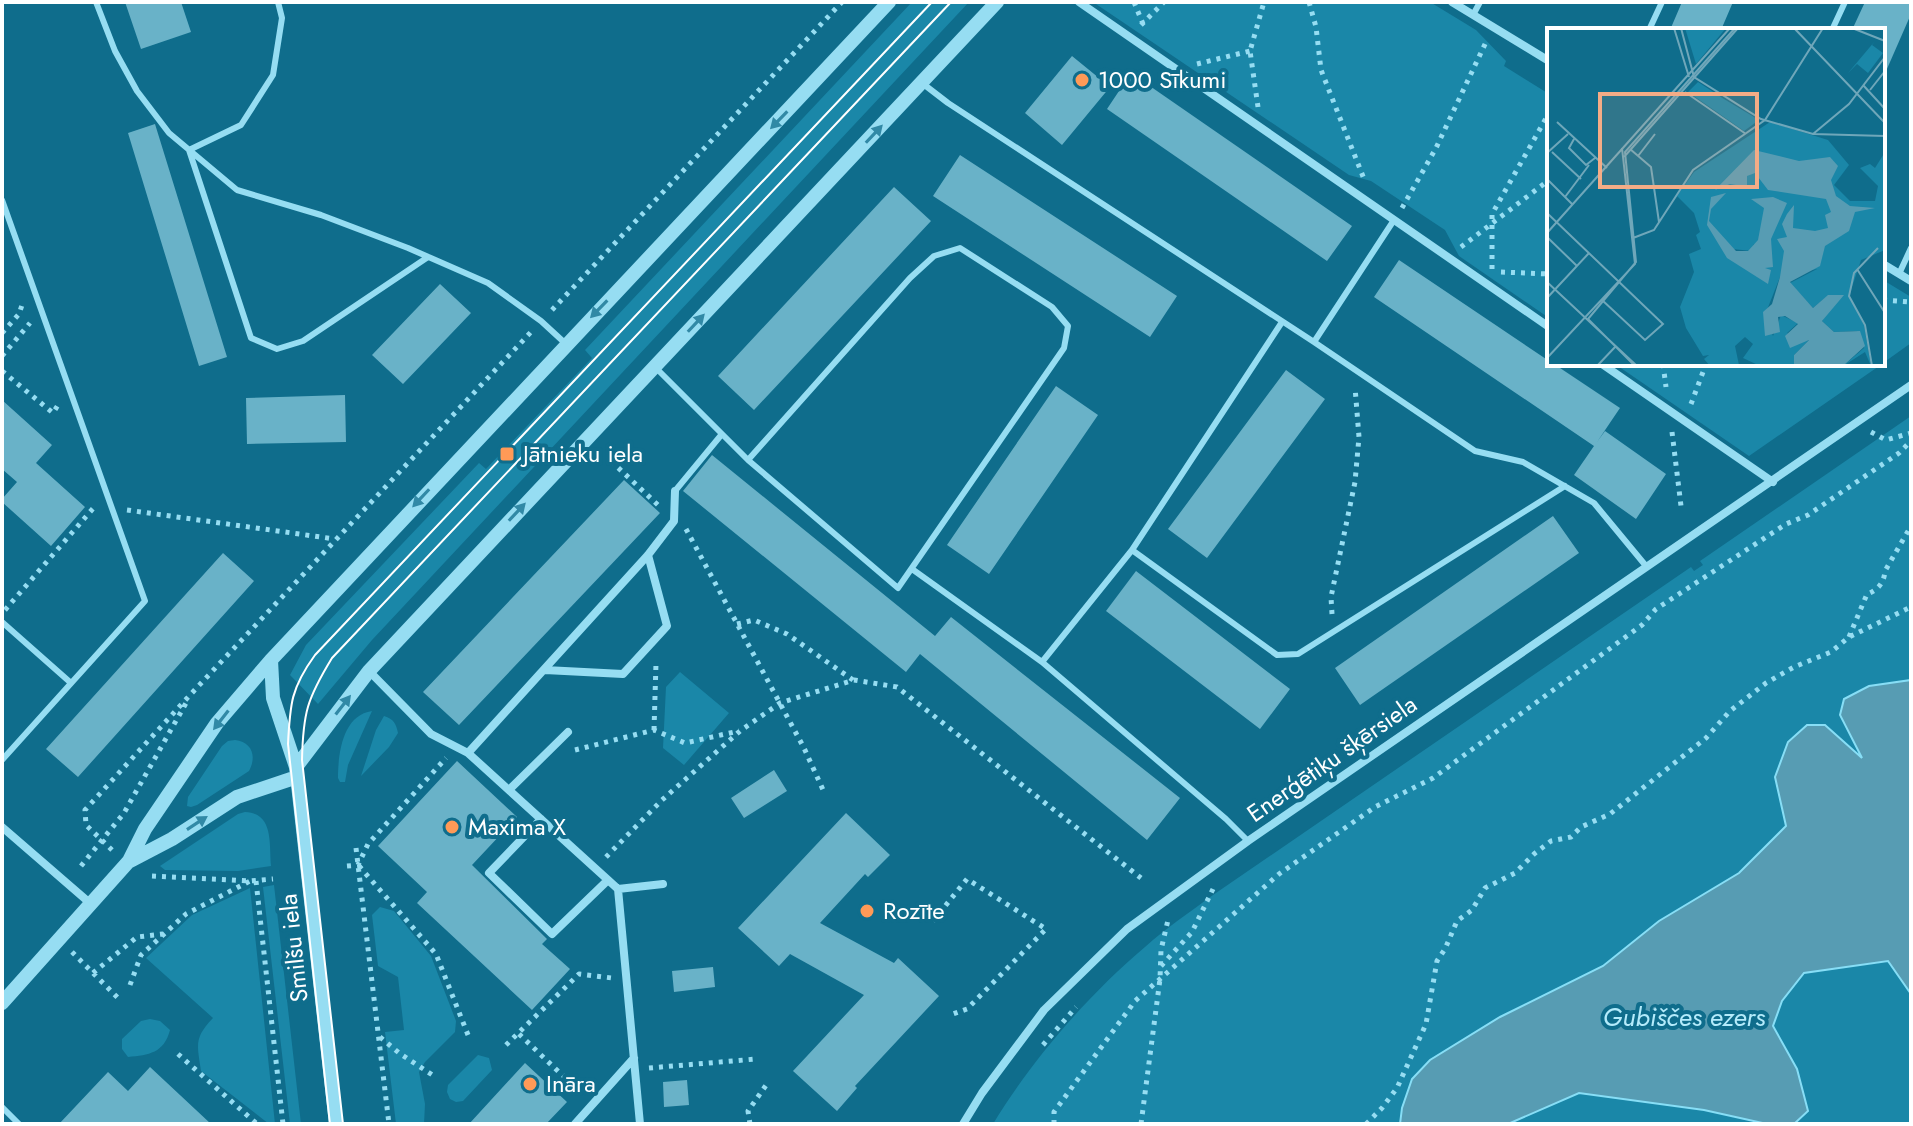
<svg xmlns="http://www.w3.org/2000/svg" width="1913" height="1126" font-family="Jost,sans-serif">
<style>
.green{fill:#1a87a8}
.water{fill:#579cb3;stroke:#87def6;stroke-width:2}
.building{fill:#69b2c8}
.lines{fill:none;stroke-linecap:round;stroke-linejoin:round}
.path{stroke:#96ddf2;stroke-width:5;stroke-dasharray:4 6;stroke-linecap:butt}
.service{stroke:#96ddf2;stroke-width:6}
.minor{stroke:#96ddf2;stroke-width:8}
.tertiary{stroke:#96ddf2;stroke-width:14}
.tram{stroke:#fff;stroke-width:2}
.oneway{fill:#3189a6}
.poi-dot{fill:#ff9a57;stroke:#0f6d8c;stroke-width:3}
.labels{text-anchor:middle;stroke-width:8;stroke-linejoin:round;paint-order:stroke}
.poi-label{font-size:24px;fill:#fff;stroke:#0f6d8c;text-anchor:start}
.street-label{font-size:24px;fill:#fff;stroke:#0f6d8c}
.water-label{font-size:26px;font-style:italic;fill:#b4ebfb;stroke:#0f6d8c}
.inset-road{fill:none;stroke:#6fa7ba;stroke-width:2}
.view{fill:#f4ac86;fill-opacity:0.15;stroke:#f4ac86;stroke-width:4}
.inset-edge{fill:none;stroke:#fff;stroke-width:4}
</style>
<rect width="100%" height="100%" fill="#0f6d8c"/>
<path class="green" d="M912 2H969L372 640 318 704 290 675 306 645 479 463 486 469 592 358 585 350Z
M1093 2H1430L1476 30 1506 61 1504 66 1549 94V318L1459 256 1445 230 1371 181 1349 175Z
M1883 280 1911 297V343L1883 363Z
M1615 364H1882L1749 456Z
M1911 416V1124H1508L1579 1093 1704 1110 1699 1030 1804 973 1886 962 1823 941 1455 1124H993C1031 1061 1088 995 1145 947 1166 928 1190 912 1213 895L1691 567 1694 571 1703 565 1700 561Z
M680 672 729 713 684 765 663 748 666 687Z
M372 711 348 765 345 782H340L338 778C338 753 343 715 372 711Z
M384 716C394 719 396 724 398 733L389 747 361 776 376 730Z
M235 740C252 742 257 756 249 771L197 805 191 807 187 806 188 797 222 746 228 741Z
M245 812C274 813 269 844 271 866L238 871 165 870 160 866 238 814Z
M274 885 301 1124H290L263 887Z
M250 888 275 1124H269L201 1071C197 1044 194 1038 213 1018L146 958 192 915Z
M380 907 394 911 431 956 456 1021 455 1032 425 1062 419 1072 425 1104 424 1124H396L385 1032 404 1030 398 977 378 966 372 915Z
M150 1019 160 1021 170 1030C164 1053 149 1055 128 1057L122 1049V1039L141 1021Z
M478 1055 489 1058 492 1070 463 1101 456 1102 450 1099 447 1092 448 1085Z"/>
<path class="water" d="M1911 680V994L1888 961 1804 973 1782 1001 1773 1026 1797 1069 1808 1111 1794 1124H1767L1704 1110 1579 1093 1508 1124H1400L1402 1108 1412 1079 1430 1060 1500 1017 1603 966 1659 921 1739 873 1786 826 1775 777 1788 742 1807 725H1825L1862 758 1840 715 1844 699 1869 686Z"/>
<path class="building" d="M125 2H181L191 32 141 49Z
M1682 2H1733L1721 30H1670Z
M1865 2H1911V14L1883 78V30H1852Z
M1072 56 1110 87 1062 145 1025 113Z
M1131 73 1352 226 1327 261 1107 109Z
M155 124 227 357 199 366 128 133Z
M960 155 1177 296 1150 337 933 196Z
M894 187 931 221 754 410 718 376Z
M1399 260 1549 361V364H1554L1620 408 1597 442 1605 431 1666 474 1636 519 1574 475 1594 446 1374 297Z
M440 284 471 313 403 384 372 355Z
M1286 370 1325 399 1207 558 1168 529Z
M1056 386 1098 415 989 574 947 545Z
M345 395 346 442 247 444 246 398Z
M2 400 52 445 36 463 85 507 51 546 2 502V499L17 482 2 469Z
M712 455 935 636 951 617 1180 798 1147 840 920 654 906 672 683 491Z
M624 480 660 513 459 725 423 692Z
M1553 516 1579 553 1360 705 1335 668Z
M223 553 254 581 78 777 46 749Z
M1136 571 1290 689 1260 729 1106 611Z
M457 761 517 817 472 865 547 939 542 944 570 969 532 1010 417 903 427 892 378 846Z
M774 770 787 791 744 818 731 798Z
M846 813 890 855 868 877 865 874 820 923 894 963 898 958 939 996 855 1086 857 1088 837 1111 793 1071 864 995 790 954 779 966 738 928Z
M713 967 715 987 674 992 672 971Z
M525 1063 567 1102 546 1124H469Z
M150 1067 211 1124H59L108 1072 128 1091Z
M687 1080 689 1105 664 1107 663 1082Z"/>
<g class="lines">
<path class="path" d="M1134 2 1143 24
M1309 2 1316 27 1321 70 1364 179
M1141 25 1164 2
M1197 64 1250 51
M1258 107 1250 51 1264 2
M1402 208 1436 148 1486 42
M1461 247 1549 180
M1492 269V214L1549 113
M1501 272 1549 274
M1883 300 1911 302
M552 310 842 2
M2 333 19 314 22 305
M2 356 30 323
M1663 364 1666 387
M2 371 53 413 58 405
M1691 404 1706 364
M1672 432 1681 506
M1871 432 1886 440 1911 433
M611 461 659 506
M127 510 335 539
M686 529 804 748 824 792
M5 610 96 505
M1332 614 1331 597 1355 482 1359 437 1355 387
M737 624 754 620 787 634 853 680
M1849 637 1867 594C1878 590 1884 583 1885 571L1911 526
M654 730 656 663
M575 750 654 730 685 743 739 731
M356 848 389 1124
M112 850 86 825 85 810 190 695 531 332
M606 857 662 800 740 731 780 703 854 680 897 687 1141 878
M81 866 124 813 186 703
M347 866 358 865 368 844 446 758
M359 866 436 954 470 1040
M152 876 250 881 273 879
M256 881 283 1124
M933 921 967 879 1046 929 967 1009 953 1014
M72 952 118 998
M1161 966 1192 932 1213 889
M93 973 137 937 163 934
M130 985 141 955 186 914 250 881
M519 1034 582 1094
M380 1037 399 1053 434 1076
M506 1045 579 974 612 978
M1043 1045 1076 1007
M178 1054 257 1124
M649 1068 756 1059
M750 1124 748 1111 769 1081
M1054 1124V1112L1135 1001 1279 874 1375 807 1433 778 1642 625 1656 609 1786 524 1808 515 1899 453 1911 441
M1141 1124 1160 979 1161 950 1168 920
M1366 1124 1382 1108 1397 1088 1426 1024 1437 961 1445 949 1457 921 1472 910 1485 888 1515 873 1534 854 1551 841 1571 837 1581 827 1610 814 1706 738 1730 711 1766 683 1794 667 1831 652 1849 637 1911 607"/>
<path class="service" d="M96 2 115 51 137 91 169 133 237 190 321 215 408 248 488 283 541 321 566 344
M278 2 282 18 273 75 241 125 189 150 251 338 277 349 303 341 428 257
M1473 15 1480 2
M1649 30 1662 2
M1832 30 1845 2
M922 83 948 103 1314 342 1475 451 1523 462 1594 503 1646 566
M2 200 145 601 2 760
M1899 274 1911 248
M1314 342 1394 220
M655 367 748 460 898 588 1064 348 1068 326 1052 307 960 248 934 256 910 278 748 460
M675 491 722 434
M1132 550 1277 655 1298 654 1565 486
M912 569 1042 662 1226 819 1248 841
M2 622 71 683
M1042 662 1132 550 1282 322
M2 1107 19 1124"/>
<path class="minor" d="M1079 2 1549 327
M1452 2 1549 61
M1883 264 1911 281
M1602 364 1773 482
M545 670 623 674 667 626 648 555
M369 671 431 734 468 753 618 889 640 1124
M468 753 648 555 674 521 675 491
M509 790 568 732
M541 819 489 873 552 934 608 880
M2 827 91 904
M618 889 663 884
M575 1124 634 1058
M963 1124 982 1093 1044 1010 1127 929 1248 841 1911 385"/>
<path class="tertiary" d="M271 660 273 698 296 767 336 1124
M296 767 369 671 997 2
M130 861 172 839 237 797 297 777
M2 1003 129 861 145 829 217 723 271 660 889 2"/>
<path class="tram" d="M330 1124 288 744C290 704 291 688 315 655L932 2
M343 1124 302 760C303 713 307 699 332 658L951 2"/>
</g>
<defs><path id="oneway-solid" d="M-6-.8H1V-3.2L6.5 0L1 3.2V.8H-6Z" transform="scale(2)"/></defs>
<g class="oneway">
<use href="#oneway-solid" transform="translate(779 120) rotate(134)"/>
<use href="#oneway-solid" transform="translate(874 134) rotate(-47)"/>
<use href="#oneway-solid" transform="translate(599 309) rotate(134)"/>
<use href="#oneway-solid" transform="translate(696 323) rotate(-47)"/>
<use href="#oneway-solid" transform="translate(421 498) rotate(133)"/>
<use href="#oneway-solid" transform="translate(517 512) rotate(-47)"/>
<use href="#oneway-solid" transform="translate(343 705) rotate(-52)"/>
<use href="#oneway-solid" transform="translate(221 720) rotate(128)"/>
<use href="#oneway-solid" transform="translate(197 823) rotate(-33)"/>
</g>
<g class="poi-dot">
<circle cx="1082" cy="80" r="8"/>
<rect x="499" y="446" width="16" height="16" rx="4"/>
<circle cx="452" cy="827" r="8"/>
<circle cx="867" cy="911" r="8"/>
<circle cx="530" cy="1084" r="8"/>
</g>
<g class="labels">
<g class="poi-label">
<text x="1098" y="88">1000 Sīkumi</text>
<text x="523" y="462">Jātnieku iela</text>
<text x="468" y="835">Maxima X</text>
<text x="883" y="919">Rozīte</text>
<text x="546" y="1092">Ināra</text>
</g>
<g class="street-label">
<text transform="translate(1332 759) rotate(-35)" y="8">Enerģētiķu šķērsiela</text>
<text transform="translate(294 948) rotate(-96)" y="8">Smilšu iela</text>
</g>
<g class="water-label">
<text x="1684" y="1026">Gubiščes ezers</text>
</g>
</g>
<g transform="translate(1547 28)">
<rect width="338" height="338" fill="#0f6d8c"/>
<path d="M138 0H179L149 36ZM328 13 325 17 336 25 321 45 310 36 301 45ZM151 54 177 71 212 92 197 103 141 64ZM223 94 281 112 302 137 287 157 303 173H328L331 158 313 140 323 136 328 140 338 124V222L314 232 302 268 317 297 324 338 318 324 296 338 317 320 310 303 287 304 275 293 291 269 278 270 266 280 243 255 270 241 233 249 218 287 226 308 234 287 251 295 240 305 253 314 262 312 247 327V338H213L196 330 206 316 198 309 188 318 192 337 163 338 157 331 162 327 156 328 139 300 133 279 147 244 142 226 154 221 149 207 153 204 147 185 130 168 147 144ZM207 216 218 252 186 221 204 223Z" fill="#1a87a8" fill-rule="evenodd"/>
<path d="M207 122 252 133 283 129 291 138 284 152 289 168 303 178 328 180 308 184 302 203 278 218 273 238 243 254 266 280 281 267H297L275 293 287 304 313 303 318 318 296 338H247V327L262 312 243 320 238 308 251 296 238 288 231 289 233 304 218 308 216 284 225 276 233 249 237 223 230 211 240 209 235 196 240 186 247 177 246 200 268 203 281 200 278 187 284 184 279 171 221 162 208 145 200 148V159L183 156 168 162ZM179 165 164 181 162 193 189 223H201L211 212 217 180 204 171 226 169 240 175 224 211 226 239 218 240 224 242 221 256 180 230 160 197 164 169Z" fill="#579cb3"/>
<path class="inset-road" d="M127 0 142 49M134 0 147 49 214 91 266 106 338 108M247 0 338 95M305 0 338 13M316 57 338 81M323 62 338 43M138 64 199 106M10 94 60 140M266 106 302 76 338 29M27 111 22 120 39 137 48 130M83 121 104 139 112 194M5 124 34 151M0 125 21 106M91 128 108 106M77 129 191 0M0 151 26 177M18 169 42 137M0 185 116 296 98 312 55 272M0 205 183 0M0 209 30 238M86 210 107 202 146 142 218 92 276 0M310 241 338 285M0 254 90 338M0 270 42 225M0 330 88 236 75 120M50 338 69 318M88 338 41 291 89 234 78 124 188 0M325 338 318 297 302 268 307 245 331 220"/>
<path class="view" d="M53 66H210V159H53Z"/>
<rect width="338" height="338" class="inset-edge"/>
</g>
<rect width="1913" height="1126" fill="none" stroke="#ffffff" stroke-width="8"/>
</svg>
